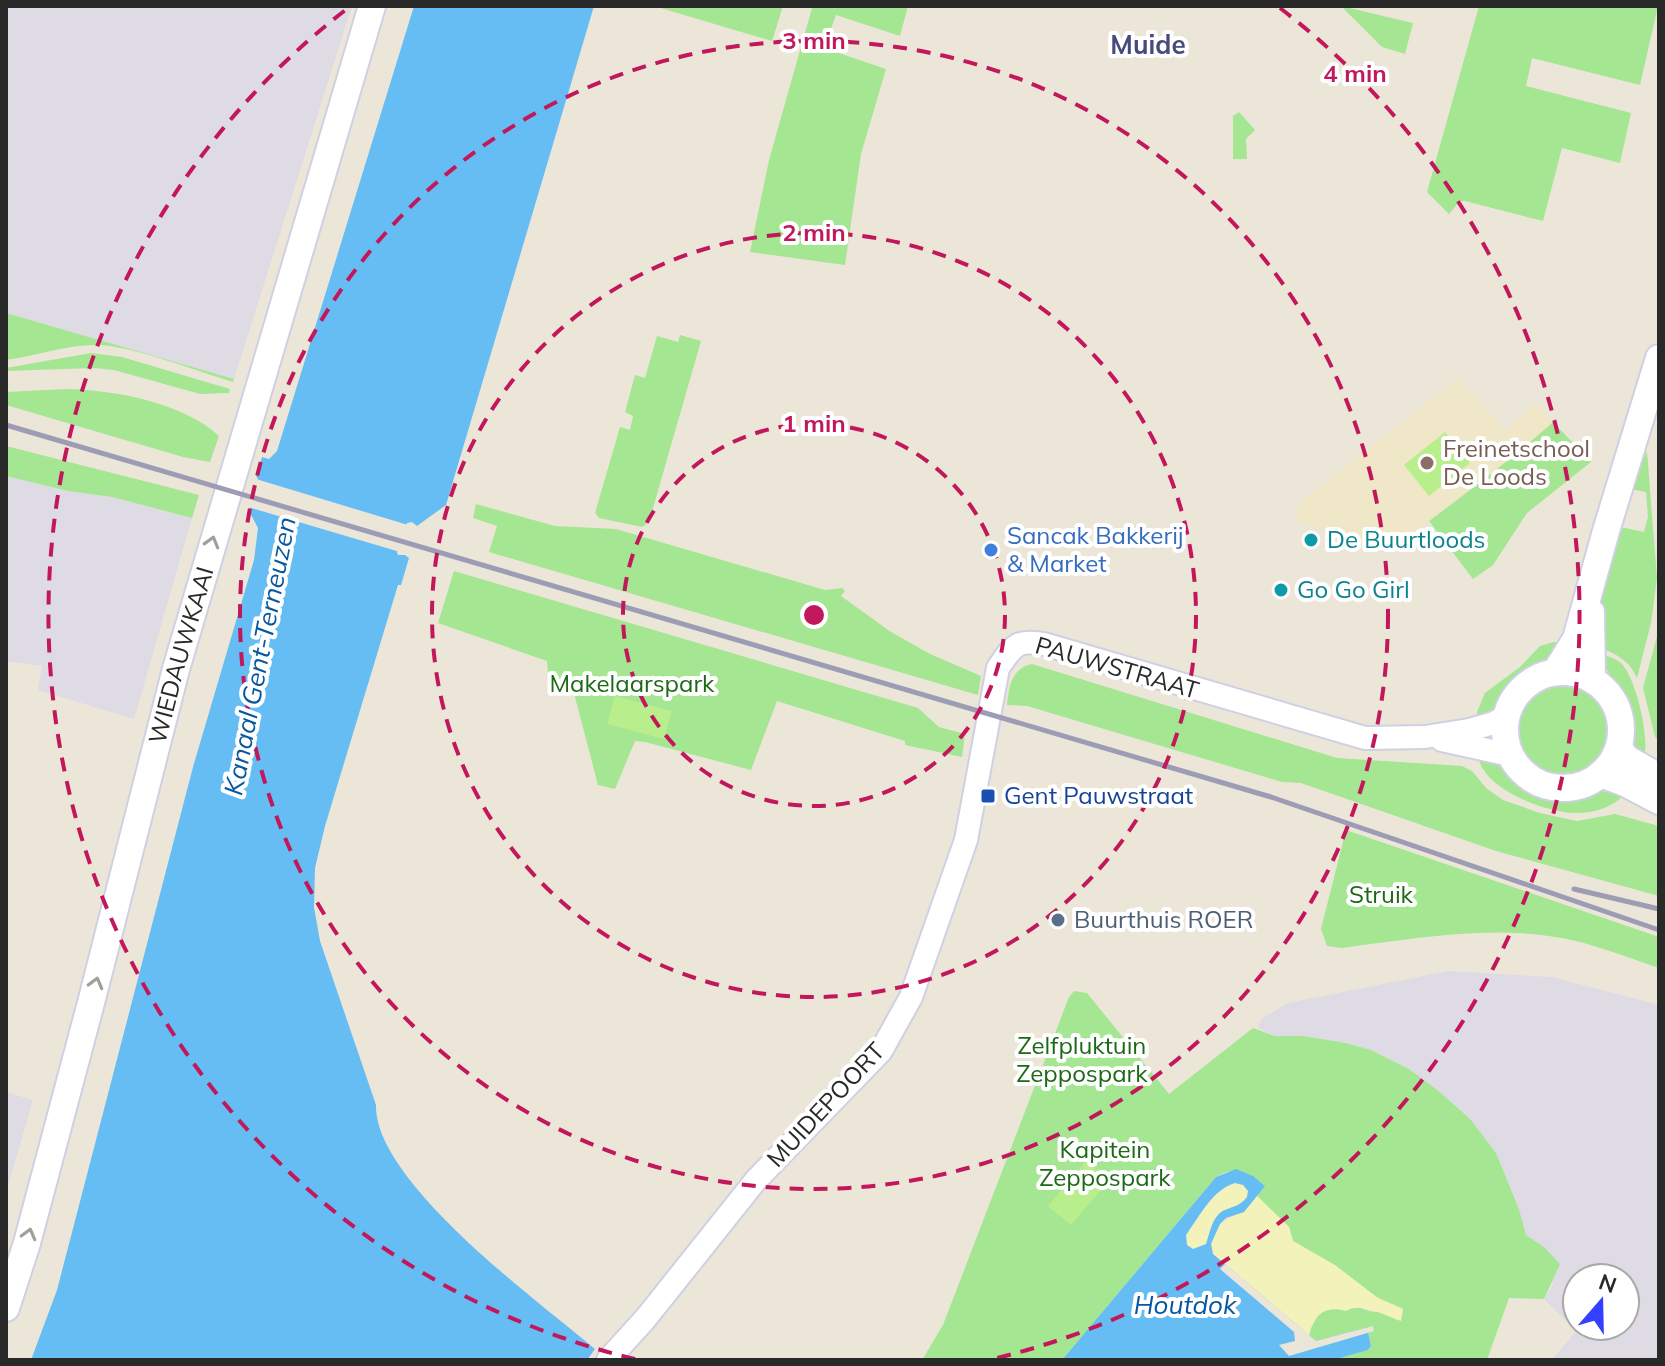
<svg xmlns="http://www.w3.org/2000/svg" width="1665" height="1366" font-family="Mulish,sans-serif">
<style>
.industrial{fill:#dedbe4;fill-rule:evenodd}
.education{fill:#efe7c7}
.green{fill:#a4e692}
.sand{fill:#f3f2ba}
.pitch{fill:#b9ee8d}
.water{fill:#66bdf4;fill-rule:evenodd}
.pier{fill:#ece6d9}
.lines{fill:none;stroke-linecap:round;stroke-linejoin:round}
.tertiary-casing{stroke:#cfd0e3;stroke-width:26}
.secondary-casing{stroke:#cfd0e3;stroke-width:30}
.tertiary{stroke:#fff;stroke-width:22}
.secondary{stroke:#fff;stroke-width:26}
.rail{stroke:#9c9cb4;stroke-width:5}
.oneway{stroke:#9f9f9f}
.ring{fill:none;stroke:#c2185b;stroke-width:4;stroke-dasharray:14 10}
.education-dot{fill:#8d6e63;stroke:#fff;stroke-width:3}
.culture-dot{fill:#0f9aa8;stroke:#fff;stroke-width:3}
.shop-dot{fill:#3f7fe0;stroke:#fff;stroke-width:3}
.transit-dot{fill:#1a4fb4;stroke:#fff;stroke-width:3}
.service-dot{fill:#5c6f8a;stroke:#fff;stroke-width:3}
.labels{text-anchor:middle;stroke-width:8;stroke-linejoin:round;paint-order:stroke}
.education-label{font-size:24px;fill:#785e54;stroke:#fff;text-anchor:start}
.shop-label{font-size:24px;fill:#366cbe;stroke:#fff;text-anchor:start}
.culture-label{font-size:24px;fill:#0d838f;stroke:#fff;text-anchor:start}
.street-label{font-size:24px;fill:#292929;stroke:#fff}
.park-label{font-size:24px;fill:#1c6916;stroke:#fff}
.transit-label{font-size:24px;fill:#164399;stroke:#fff;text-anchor:start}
.service-label{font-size:24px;fill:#4e5e75;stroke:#fff;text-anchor:start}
.neighbourhood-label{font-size:26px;font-weight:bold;fill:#474a7b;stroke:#fff}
.water-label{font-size:26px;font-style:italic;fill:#06579f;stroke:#fff}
.centre{fill:#c2185b;stroke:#fff;stroke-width:4}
.ring-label{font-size:24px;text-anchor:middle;font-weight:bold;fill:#c2185b;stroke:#fff;stroke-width:8;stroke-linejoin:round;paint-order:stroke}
</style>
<rect width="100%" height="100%" fill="#ece6d9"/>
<path class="industrial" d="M6 6H352L234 379 6 313Z
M6 476 68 491 112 497 192 518 134 719 38 690 42 666 6 661Z
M1448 971 1552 977 1659 1005V1360H1552L1576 1331 1544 1299 1553 1285 1544 1247 1526 1235 1519 1209 1496 1153 1471 1120 1409 1069 1371 1050 1346 1043 1304 1036H1275L1258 1028 1261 1019 1288 1003ZM1577 1278H1625V1326H1577Z
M6 1092 33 1100 6 1193Z"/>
<path class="education" d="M1458 378 1506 431 1535 403 1553 422 1522 450 1392 550 1295 521 1299 503Z"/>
<path class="green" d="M654 6H783L772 41Z
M809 6H908L900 36 836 15 824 48 886 69 861 154 845 265 750 252 769 160 812 8Z
M1341 6 1413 23 1405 54 1382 47Z
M1479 6H1658L1640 85 1532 58 1526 86 1631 113 1620 163 1562 148 1543 221 1465 201H1460L1449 214 1427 192Z
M1239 112 1255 130 1246 139 1247 159H1233V116Z
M6 313 234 379 233 382C196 371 136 347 99 345 68 344 37 356 6 360Z
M680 335 701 341 649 522 642 527 599 518 595 513 620 427 630 430 633 416 625 412 635 375 645 378 657 336 678 342Z
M91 353 122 357 230 389 229 393 200 394 114 370 94 368 6 371V368Z
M68 389C115 390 184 403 219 436L210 462 183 457 6 405V392Z
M1553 422 1591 462 1527 513 1493 565 1473 579 1429 521 1392 550C1446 507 1502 468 1553 422Z
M6 446 199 495 192 518 112 497 68 491 6 476Z
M1647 451 1657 578 1651 623 1637 678C1629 660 1617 654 1598 647L1599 593 1620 527 1644 532 1648 517 1646 492 1630 489Z
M476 504 555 526 616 529 825 590 842 588 845 591 841 596 891 632 930 654 981 676 978 695 489 552 497 526 473 518Z
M454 571 918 708 939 727 965 734 962 757 905 745V741L777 701 751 770 645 742 635 741 615 789 598 785 570 678 549 685 547 661 438 623Z
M1659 629V741L1655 737 1643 688Z
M1554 642 1564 643 1552 661C1534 667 1519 673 1508 688 1495 706 1499 710 1478 722L1477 712 1485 693 1520 667 1540 646Z
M1599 654C1608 656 1616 658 1622 664 1636 679 1650 739 1644 757L1631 744 1625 705Z
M1032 664 1337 758 1462 766 1472 771 1486 788 1503 800 1540 813 1577 821 1615 814 1659 826V896L1496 851 1301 783 1282 782 1027 706 1007 705C1009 686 1011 669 1032 664Z
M1513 730a49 49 0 1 1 98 0a49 49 0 1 1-98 0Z
M1478 754C1486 757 1495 759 1501 764 1518 776 1526 790 1548 795 1578 803 1588 781 1622 797 1611 808 1590 814 1574 813 1544 812 1480 788 1478 754Z
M1346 830 1659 937V968C1632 959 1604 948 1576 941 1500 923 1419 938 1342 948L1327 946 1321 929Z
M1074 991 1087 993 1169 1094 1253 1028 1275 1036H1304L1346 1043 1371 1050 1409 1069 1441 1093 1471 1120 1496 1153 1519 1209 1526 1235 1544 1247 1560 1264 1544 1299 1509 1298 1487 1360H1333L1368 1350 1371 1346 1368 1332 1373 1326 1316 1341 1309 1336 1311 1328 1320 1312 1336 1308 1346 1311C1358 1302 1364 1312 1376 1312 1385 1312 1394 1310 1403 1309L1378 1298 1293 1241 1289 1227 1257 1196 1264 1185C1249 1173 1234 1165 1216 1177L1062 1360H922L943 1325 1069 997Z"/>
<path class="sand" d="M1235 1183 1243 1185 1248 1191 1247 1197 1238 1206 1223 1210 1206 1244 1193 1249 1187 1245 1186 1235C1199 1217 1213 1189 1235 1183Z
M1257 1196 1289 1227 1293 1241 1335 1265 1378 1298 1403 1309 1401 1321C1386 1316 1360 1301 1346 1311 1325 1305 1313 1315 1309 1336L1213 1254C1206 1217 1241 1220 1257 1196Z"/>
<path class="pitch" d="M1445 432 1470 463 1429 496 1404 465Z
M615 696 672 711 664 739 607 724Z
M1086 1161 1109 1181 1071 1225 1048 1206Z"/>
<path class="water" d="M414 6H594L446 505 417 526 412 522 407 523 397 552 398 555H405L409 558 401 585H398L325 826 315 868 314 907 320 941 376 1105C374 1181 539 1302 595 1349L587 1360H31L57 1290 193 767 254 560 258 528 249 511 258 479 256 476 262 457 269 459 277 451Z
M1236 1169 1253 1176 1265 1186 1244 1212 1226 1218 1220 1224 1211 1244 1213 1254 1316 1341 1373 1326 1374 1331 1368 1332 1371 1346 1368 1350 1333 1360H1062L1216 1177ZM1235 1183 1243 1185 1248 1191 1247 1197C1240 1206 1234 1206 1225 1210 1212 1215 1210 1233 1206 1244L1193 1249 1187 1245 1186 1235C1199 1217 1213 1189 1235 1183Z"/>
<path class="pier" d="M256 479 408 525 400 552 248 507Z
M1225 1264 1316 1341 1373 1326 1374 1331 1289 1356 1279 1345 1295 1341 1294 1332 1220 1269Z"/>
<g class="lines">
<g class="tertiary-casing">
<path id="tertiary" d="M1442 740 1510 755
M608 1360 646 1318 756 1180 881 1051 911 997 966 840 998 668C1013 646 1016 639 1044 644L1365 738 1425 737 1469 730 1494 723 1507 716"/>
</g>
<g class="secondary-casing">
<g id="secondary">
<path d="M1591 612 1592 680"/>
<path d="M1556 671 1576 639 1606 531 1659 358"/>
<circle cx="1563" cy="730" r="58"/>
<path d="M1619 748 1626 758 1659 777"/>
<path d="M1601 774 1625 783 1659 801"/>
<path id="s1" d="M6 1308 27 1243 92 999 176 669 372 6"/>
</g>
</g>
<use href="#tertiary" class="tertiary"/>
<use href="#secondary" class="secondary"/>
<path class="rail" d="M6 425 1271 797 1659 930
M1574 889 1659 909"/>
</g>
<defs><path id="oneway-chevron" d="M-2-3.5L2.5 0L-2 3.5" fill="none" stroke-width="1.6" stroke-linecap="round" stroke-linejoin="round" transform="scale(2)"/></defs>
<g class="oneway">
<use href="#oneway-chevron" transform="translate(212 542) rotate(-74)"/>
<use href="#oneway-chevron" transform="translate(96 983) rotate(-75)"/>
<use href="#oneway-chevron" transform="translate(29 1234) rotate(-75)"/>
</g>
<g class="ring">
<circle cx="814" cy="615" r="191"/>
<circle cx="814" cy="615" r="382"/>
<circle cx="814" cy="615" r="574"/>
<path d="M635 1359A765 765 0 0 1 348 8M1280 8A765 765 0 0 1 993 1359"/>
</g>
<circle class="education-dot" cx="1427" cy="463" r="8"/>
<g class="culture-dot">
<circle cx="1311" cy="540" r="8"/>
<circle cx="1281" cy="590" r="8"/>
</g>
<circle class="shop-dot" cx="991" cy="550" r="8"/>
<rect class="transit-dot" x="980" y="788" width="16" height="16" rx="4"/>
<circle class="service-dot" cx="1058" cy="920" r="8"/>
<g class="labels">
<g class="education-label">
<text x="1443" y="457">Freinetschool<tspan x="1443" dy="28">De Loods</tspan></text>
</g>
<g class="shop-label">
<text x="1007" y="544">Sancak Bakkerij<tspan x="1007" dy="28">&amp; Market</tspan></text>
</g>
<g class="culture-label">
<text x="1327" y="548">De Buurtloods</text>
<text x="1297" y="598">Go Go Girl</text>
</g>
<g class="street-label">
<text dy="8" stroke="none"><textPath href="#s1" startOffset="676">WIEDAUWKAAI</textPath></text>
<text transform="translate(1117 668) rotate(16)" y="8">PAUWSTRAAT</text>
<text transform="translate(826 1105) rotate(-47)" y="8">MUIDEPOORT</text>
</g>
<g class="park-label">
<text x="632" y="692">Makelaarspark</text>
<text x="1381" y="903">Struik</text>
<text x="1082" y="1054">Zelfpluktuin<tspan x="1082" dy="28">Zeppospark</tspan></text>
<text x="1105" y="1158">Kapitein<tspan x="1105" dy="28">Zeppospark</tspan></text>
</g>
<g class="transit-label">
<text x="1004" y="804">Gent Pauwstraat</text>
</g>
<g class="service-label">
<text x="1074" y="928">Buurthuis ROER</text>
</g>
<g class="neighbourhood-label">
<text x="1148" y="54">Muide</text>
</g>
<g class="water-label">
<text transform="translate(260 656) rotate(-79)" y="9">Kanaal Gent-Terneuzen</text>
<text x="1185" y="1314">Houtdok</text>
</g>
</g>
<circle cx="814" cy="615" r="12" class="centre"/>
<g class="ring-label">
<text x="814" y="49">3 min</text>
<text x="1355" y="82">4 min</text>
<text x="814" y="241">2 min</text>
<text x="814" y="432">1 min</text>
</g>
<rect width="1665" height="1366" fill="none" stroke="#292929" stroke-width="16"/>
<g transform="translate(1601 1302) rotate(20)"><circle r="38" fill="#ffffff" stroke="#a9a9a9" stroke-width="2"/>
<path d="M0-6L14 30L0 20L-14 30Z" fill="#3340ff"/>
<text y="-12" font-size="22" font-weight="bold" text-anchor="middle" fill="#292929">N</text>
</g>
</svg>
